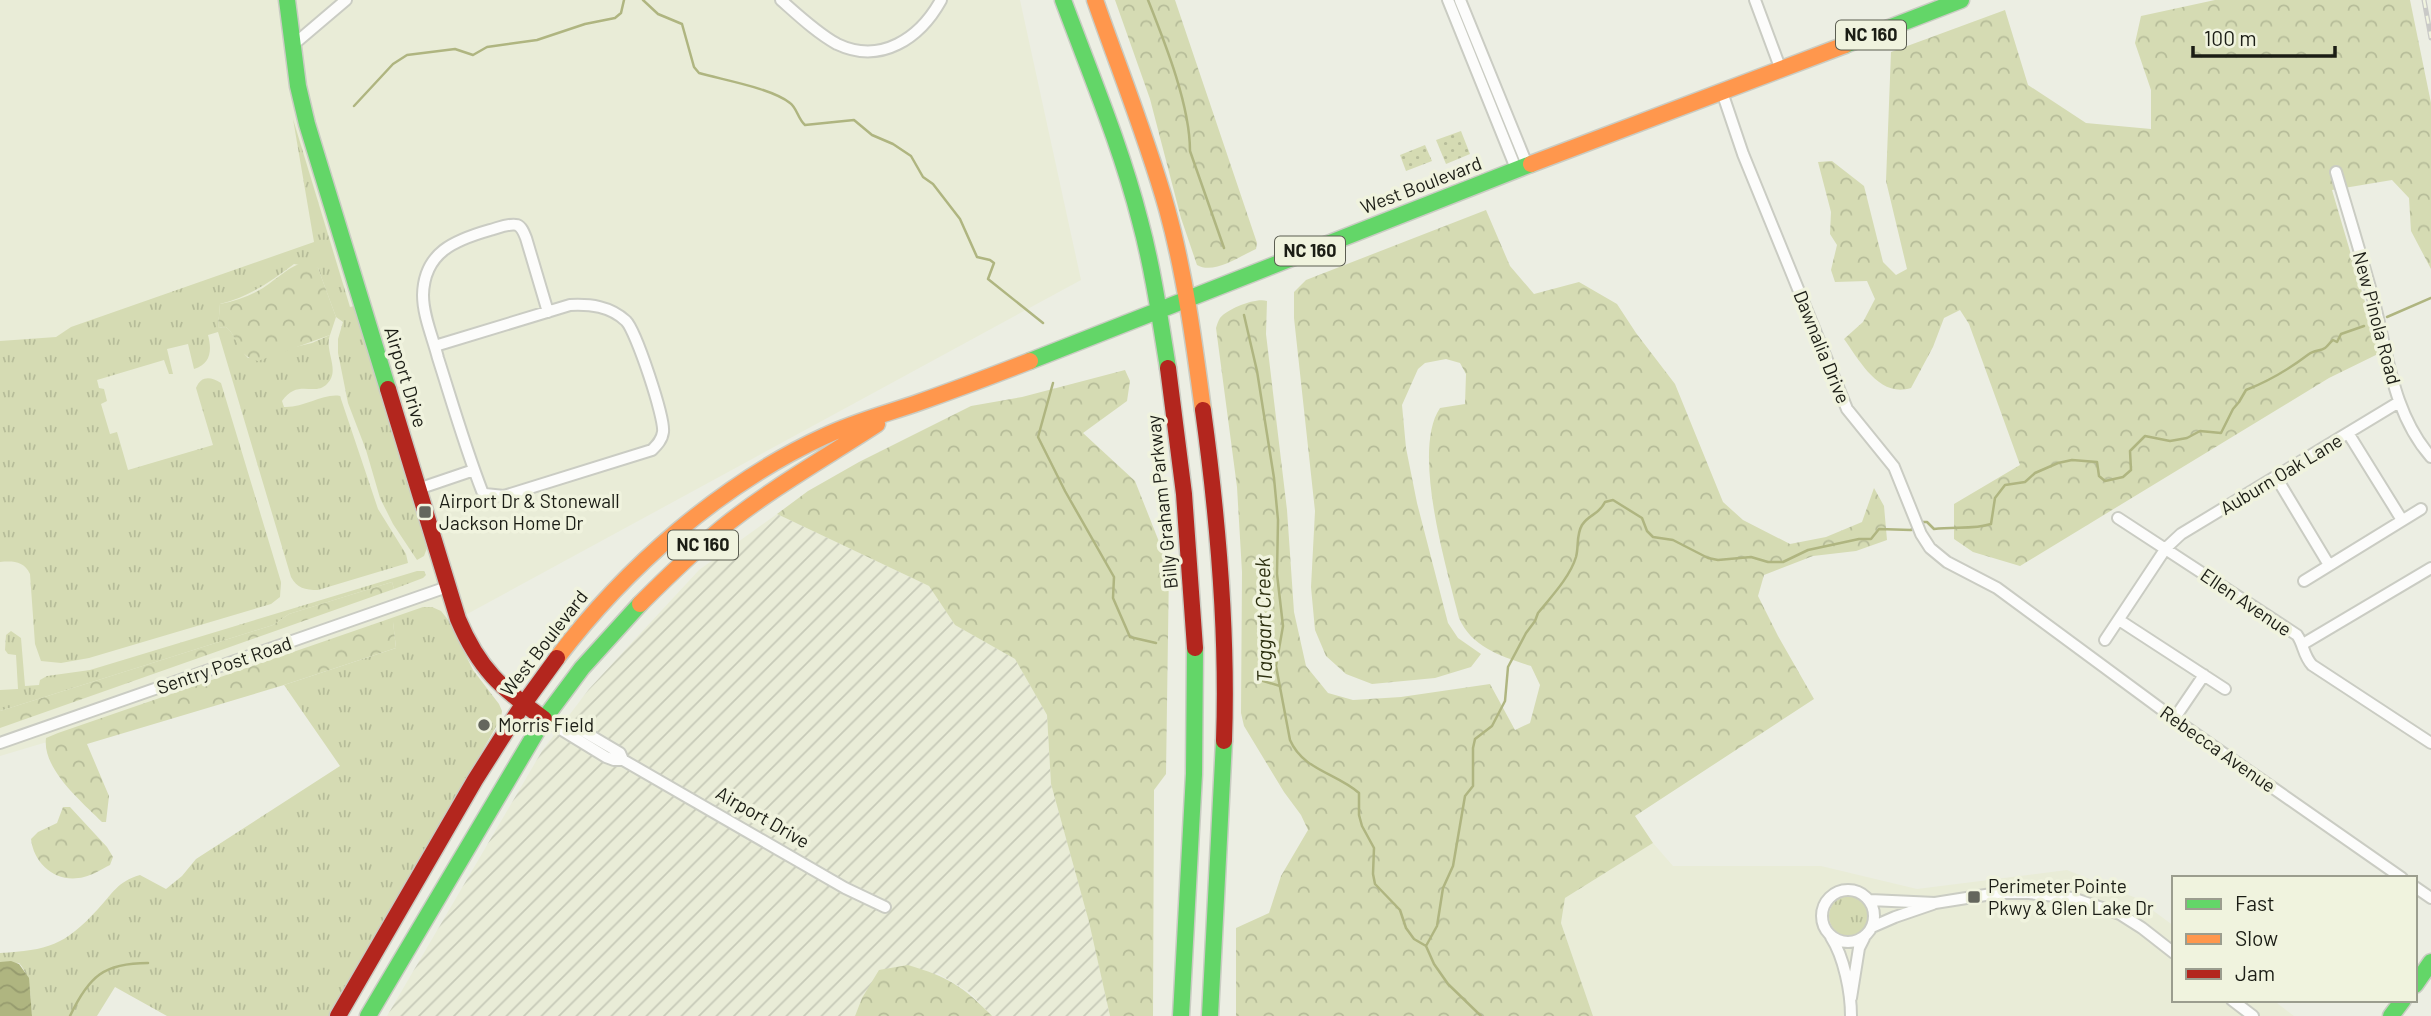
<svg xmlns="http://www.w3.org/2000/svg" width="2431" height="1016" font-family="Barlow,sans-serif">
<style>
.built{fill:#e9ecd7}
.industrial{fill:url(#industrial-furrows)}
.grass{fill:url(#grass-tufts)}
.forest{fill:url(#forest-crowns)}
.park{fill:url(#park-dots)}
.water{fill:url(#water-waves)}
.lines{fill:none;stroke-linecap:round;stroke-linejoin:round}
.stream{stroke:#afb580;stroke-width:2.5}
.street-casing{stroke:#caccc3;stroke-width:14}
.fast-casing{stroke:#caccc3;stroke-width:19}
.slow-casing{stroke:#caccc3;stroke-width:19}
.jam-casing{stroke:#caccc3;stroke-width:19}
.street{stroke:#fcfcfb;stroke-width:10}
.fast{stroke:#63d668;stroke-width:16}
.slow{stroke:#ff974d;stroke-width:16}
.jam{stroke:#b3261e;stroke-width:16}
.rail-casing{stroke:#c9c9c7;stroke-width:5}
.rail{stroke:#f0f3de;stroke-width:2.5;stroke-dasharray:8;stroke-linecap:butt}
.poi-dot{fill:#64665d;stroke:#f0f3de;stroke-width:2.5}
.labels{text-anchor:middle;stroke-width:7;stroke-linejoin:round;paint-order:stroke}
.shield{fill:#f0f3de;stroke:#5b5d51;stroke-width:2}
.shield-label{font-size:18px;font-weight:bold;fill:#1b1d15}
.street-label{font-size:19px;fill:#1b1d15;stroke:#f0f3de}
.poi-label{font-size:19px;fill:#1b1d15;stroke:#f0f3de;text-anchor:start}
.water-label{font-size:21px;font-style:italic;fill:#2c2f0f;stroke:#f0f3de}
</style>
<defs>
<pattern id="industrial-furrows" width="10" height="10" patternUnits="userSpaceOnUse" patternTransform="scale(1.75)"><rect width="10" height="10" fill="#e9ecd7"/><path d="M-1 1l2-2M0 10L10 0M9 11l2-2" fill="none" stroke="#c7cab8"/></pattern>
<pattern id="grass-tufts" width="24" height="20" patternUnits="userSpaceOnUse" patternTransform="scale(1.75)"><rect width="24" height="20" fill="#d5dbb3"/><path d="M3 7l-1-3M5 7V3M7 7l1-3M15 17l-1-3M17 17v-4M19 17l1-3" fill="none" stroke="#b6bc99"/></pattern>
<pattern id="forest-crowns" width="20" height="18" patternUnits="userSpaceOnUse" patternTransform="scale(1.75)"><rect width="20" height="18" fill="#d5dbb3"/><path d="M2 6a3 3 0 1 1 6 0M12 15a3 3 0 1 1 6 0" fill="none" stroke="#b6bc99"/></pattern>
<pattern id="park-dots" width="8" height="8" patternUnits="userSpaceOnUse" patternTransform="scale(1.75)"><rect width="8" height="8" fill="#d5dbb3"/><path d="M2 2h.1M6 6h.1" fill="none" stroke="#b6bc99" stroke-width="1.8" stroke-linecap="round"/></pattern>
<pattern id="water-waves" width="16" height="10" patternUnits="userSpaceOnUse" patternTransform="scale(1.75)"><rect width="16" height="10" fill="#afb580"/><path d="M0 5q4-4 8 0t8 0" fill="none" stroke="#969b6e"/></pattern>
</defs>
<rect width="100%" height="100%" fill="#eceee3"/>
<path class="built" d="M0 0H1020L1081 280 458 619 0 756Z
M1653 843 1673 866H1821L1917 889 2067 870 2136 898 2174 926V1000H2273L2294 1016H1593L1561 923 1565 898Z"/>
<path class="industrial" d="M777 514 929 586 955 625 1015 659 1047 715 1051 784 1089 922 1110 1016H992L969 992 937 973 862 998 855 1016H387L542 751 589 689 699 570Z"/>
<path class="grass" d="M293 119 350 307 354 306 399 446 427 548 424 556 417 560 393 524 380 498 366 450 348 403 338 353V339L343 322 336 317 318 268 294 264C270 282 249 297 220 304L218 328 226 327C236 335 239 349 248 358L312 343 330 335C324 352 341 370 327 384 314 397 298 378 282 401L284 407C304 408 324 393 340 396L378 509 406 554 408 563 318 590C305 590 297 588 291 577L218 332 208 335C212 350 211 364 194 369L188 344 167 349 173 374H169L164 360 97 380 99 388 104 389 107 401 101 404 110 434 117 432 128 470 213 445 196 388C201 376 210 376 221 383L281 582 280 597 271 604 89 658 61 663 41 661 35 644 30 574C24 561 13 561 0 562V341L56 337 71 327 314 242Z
M417 571H424L426 575 423 578 394 589 392 582 289 614 273 625 0 711V690L18 689 16 655 8 654 5 650 6 635 11 631 21 638 25 686 39 685 40 680 47 676 90 670Z
M423 607H432L441 611 449 621 473 670 499 704 502 711 501 718 332 1016H167L115 987 97 1016H32C30 997 32 978 19 963L0 962V953C48 950 64 946 98 909 113 893 117 882 140 875L166 889 182 876 196 859 340 766 284 685 396 648 393 622H380Z
M1829 916a21 21 0 1 1 42 0a21 21 0 1 1-42 0Z"/>
<path class="forest" d="M1115 0H1175L1257 243 1256 249C1240 256 1214 275 1197 265L1181 218 1150 99Z
M2215 0H2410L2431 103V269L2411 231 2409 198 2392 180 2332 190 2380 353 2329 378 2020 566 1973 552 1954 539V504L2020 465 1969 324 1960 310 1944 318 1933 347 1911 388C1879 398 1860 361 1844 339L1863 322 1875 299 1867 281 1835 282 1831 270 1837 245 1830 234 1831 212 1818 162 1832 161 1864 186 1883 262 1896 275 1907 269 1886 181 1891 52 2005 10 2028 85 2086 123 2151 129V90L2135 43 2141 16Z
M1486 210 1510 266 1534 294 1579 282 1617 304 1636 333 1675 384 1723 502 1743 520 1790 544 1826 537 1862 522 1874 488 1884 506 1887 540 1856 551 1813 556 1764 575 1758 596 1778 636 1814 699 1635 816 1653 843 1565 898 1561 923 1593 1016H1236V928L1269 913 1281 876 1308 830 1301 815 1284 792 1244 726 1241 713 1242 572 1237 487 1216 328C1217 325 1218 321 1220 318 1228 308 1257 297 1267 301L1266 334 1287 510 1294 612 1306 666 1328 693 1353 700 1401 697 1490 684 1515 730 1530 723 1540 685 1531 666C1503 657 1472 648 1459 618 1447 569 1411 451 1440 408L1465 404 1466 374 1460 363 1446 359 1425 363 1418 369 1402 405 1406 448 1417 503 1448 623 1458 638 1481 654 1471 667 1435 678 1372 684 1346 674 1326 656 1315 630 1311 587 1315 511 1294 318V292L1306 280Z
M307 261 318 268 336 317 330 335 258 361C235 355 241 340 226 327L218 328 220 304C235 301 250 296 263 288 278 278 289 266 307 261Z
M1125 370 1130 381 1127 401 1083 433 1135 481 1169 567 1166 774 1154 790 1153 1016H1110L1089 922 1051 784 1047 715 1015 659 955 625 929 586 777 514 808 491 859 462 971 406 1022 397Z
M392 582 394 589 0 728V711L273 625 289 614Z
M380 622H393L396 648 284 685 87 744 109 796 106 822H102C82 802 42 769 46 738L58 733Z
M63 807H70L107 847 113 857 110 865C102 869 93 875 84 877 57 884 34 865 31 839L38 832 57 823Z
M908 965C948 977 963 986 992 1016H855L862 998 879 970Z"/>
<path class="park" d="M1461 131 1470 154 1446 164 1436 140Z
M1425 145 1432 161 1406 171 1400 155Z"/>
<path class="water" d="M11 961 19 964 29 978 32 1016H0V962Z"/>
<g class="lines">
<path class="stream" d="M643 0 658 14 682 24 694 67 699 73C723 80 771 88 790 103 797 108 798 119 805 125L854 120 872 135 893 144 911 156 923 177 933 184 960 219 977 257 990 260 994 263 988 279 1043 323
M1148 0C1165 43 1190 105 1190 151L1224 248
M354 106 393 64 407 55 455 49 473 55 487 47 537 40 585 24 615 18 621 13 624 0
M1244 315 1257 371 1274 478 1278 520 1277 574 1283 626 1276 666 1290 740C1303 770 1336 773 1359 793V815L1362 826 1374 848 1373 874 1375 884 1400 910 1406 928 1414 939 1426 946 1434 964 1448 984 1481 1016
M2387 317 2431 298
M1053 383 1038 437 1065 491 1114 577 1113 598 1130 637 1156 643
M1922 522H1927L1934 529C1953 526 1973 530 1991 524L1995 498 2005 485 2025 482 2035 473 2058 463 2072 460 2097 462 2099 476 2105 481 2123 477 2131 470 2130 451 2145 436 2170 441 2187 438 2200 431 2221 433 2233 409 2239 402 2246 390C2269 381 2288 370 2309 354 2314 350 2321 351 2325 348 2328 346 2330 342 2333 340L2337 342 2341 334 2364 326
M1260 680 1280 686
M1426 946 1437 926 1443 888 1453 866 1465 796 1473 786V748L1475 739 1492 726 1505 701 1508 667 1526 633 1535 621 1538 613C1551 597 1570 577 1576 557 1579 546 1576 535 1582 525 1590 513 1598 516 1605 502L1613 500 1642 518 1647 531 1653 537 1673 540 1708 558 1718 560 1751 557 1768 562H1783L1808 550 1859 539H1871L1879 529 1911 530 1914 527
M70 1016C89 976 104 963 148 963"/>
<g class="street-casing">
<path id="street" d="M781 0C798 15 817 33 837 44 881 65 920 38 941 0
M1448 0 1517 171
M1460 0 1528 167
M1755 0 1781 70
M293 45 346 0
M1722 92 1743 154 1847 409 1894 467 1921 534 1930 548 1947 562 1997 588 2180 723 2402 878
M2336 172C2349 215 2362 258 2374 302 2388 355 2393 414 2431 457
M435 346 570 305C590 304 610 306 626 321 636 331 665 418 663 432 662 440 657 445 652 450L504 496 485 494 482 491C465 447 452 402 438 358 433 338 423 316 423 295 424 252 455 240 490 230 498 228 509 223 517 225 522 227 524 233 526 238L548 312
M2348 433 2402 520
M2276 477 2329 565
M418 489 474 470
M2118 518 2297 635C2304 645 2303 655 2312 665L2431 743
M2304 581 2421 509
M2119 620 2225 689
M2105 640 2166 548 2181 534 2399 402
M2303 644 2431 568
M544 719 606 757 614 760H623L620 753 576 727 558 726
M2174 719 2204 675
M0 743 447 587
M623 760 845 888 885 907
M2415 887 2431 898
M1822 916a26 26 0 1 1 52 0a26 26 0 1 1-52 0Z
M1870 900 1935 903 1998 893H2029L2072 898 2120 914 2142 928 2174 953
M1872 927 1895 917 1933 904
M1831 937C1844 957 1851 992 1851 1016
M1851 998 1859 948 1864 938
M2232 1000 2253 1016"/>
</g>
<g class="fast-casing">
<path id="fast" d="M287 0 298 86 307 124 388 389
M1063 0C1090 73 1121 146 1140 221 1153 269 1160 319 1168 368
M1845 45 1961 0
M1030 361 1531 164
M2415 985 2431 962
M368 1016 544 719 582 668 640 604
M1181 1016 1194 774 1195 648
M1210 1016 1224 741
M2391 1016 2403 1000"/>
</g>
<g class="slow-casing">
<path id="slow" d="M1095 0C1119 69 1147 138 1167 209 1185 274 1194 342 1203 410
M1531 164 1845 45
M640 604C666 578 693 552 722 528 770 489 825 458 877 424
M557 658C625 568 722 483 825 436 856 421 889 413 920 402 957 389 994 375 1030 361"/>
</g>
<g class="jam-casing">
<path id="jam" d="M1168 368 1184 494 1195 648
M388 389 458 619C479 669 501 688 544 719
M1203 410C1218 519 1228 630 1224 741
M338 1016 475 780 520 709 557 658"/>
</g>
<use href="#street" class="street"/>
<use href="#fast" class="fast"/>
<use href="#slow" class="slow"/>
<use href="#jam" class="jam"/>
<g class="rail-casing">
<path id="rail" d="M2424 0 2431 38"/>
</g>
<use href="#rail" class="rail"/>
</g>
<g class="poi-dot">
<rect x="418" y="505" width="14" height="14" rx="3.5"/>
<circle cx="484" cy="725" r="7"/>
<rect x="1967" y="890" width="14" height="14" rx="3.5"/>
</g>
<g class="labels">
<g class="shield">
<rect x="1836" y="20.5" width="70" height="29" rx="5"/>
<rect x="1275" y="236.5" width="70" height="29" rx="5"/>
<rect x="668" y="530.5" width="70" height="29" rx="5"/>
</g>
<g class="shield-label">
<text x="1871" y="41">NC 160</text>
<text x="1310" y="257">NC 160</text>
<text x="703" y="551">NC 160</text>
</g>
<g class="street-label">
<text transform="translate(1421 185) rotate(-21)" y="7">West Boulevard</text>
<text transform="translate(2377 318) rotate(75)" y="7">New Pinola Road</text>
<text transform="translate(1822 347) rotate(68)" y="7">Dawnalia Drive</text>
<text transform="translate(406 377) rotate(73)" y="7">Airport Drive</text>
<text transform="translate(2281 474) rotate(-31)" y="7">Auburn Oak Lane</text>
<text transform="translate(1162 502) rotate(-96)" y="7">Billy Graham Parkway</text>
<text transform="translate(2246 602) rotate(34)" y="7">Ellen Avenue</text>
<text transform="translate(544 643) rotate(-52)" y="7">West Boulevard</text>
<text transform="translate(224 665) rotate(-19)" y="7">Sentry Post Road</text>
<text transform="translate(2218 749) rotate(35)" y="7">Rebecca Avenue</text>
<text transform="translate(763 817) rotate(30)" y="7">Airport Drive</text>
</g>
<g class="poi-label">
<text x="439" y="508">Airport Dr &amp; Stonewall<tspan x="439" dy="22">Jackson Home Dr</tspan></text>
<text x="498" y="732">Morris Field</text>
<text x="1988" y="893">Perimeter Pointe<tspan x="1988" dy="22">Pkwy &amp; Glen Lake Dr</tspan></text>
</g>
<g class="water-label">
<text transform="translate(1264 620) rotate(-91)" y="7">Taggart Creek</text>
</g>
</g>
<rect x="2172" y="876" width="245" height="126" fill="#f0f3de" stroke="#9b9d8e" stroke-width="2"/>
<rect x="2186" y="899" width="35" height="10" fill="#63d668" stroke="#9b9d8e" stroke-width="2"/>
<text x="2235" y="911" font-size="21" fill="#1b1d15">Fast</text>
<rect x="2186" y="934" width="35" height="10" fill="#ff974d" stroke="#9b9d8e" stroke-width="2"/>
<text x="2235" y="946" font-size="21" fill="#1b1d15">Slow</text>
<rect x="2186" y="969" width="35" height="10" fill="#b3261e" stroke="#9b9d8e" stroke-width="2"/>
<text x="2235" y="981" font-size="21" fill="#1b1d15">Jam</text>
<path d="M2193 46v10h142v-10" fill="none" stroke="#1b1d15" stroke-width="3.5"/>
<text x="2204" y="46" font-size="21" fill="#1b1d15" stroke="#f0f3de" stroke-width="5" paint-order="stroke">100 m</text>
</svg>
